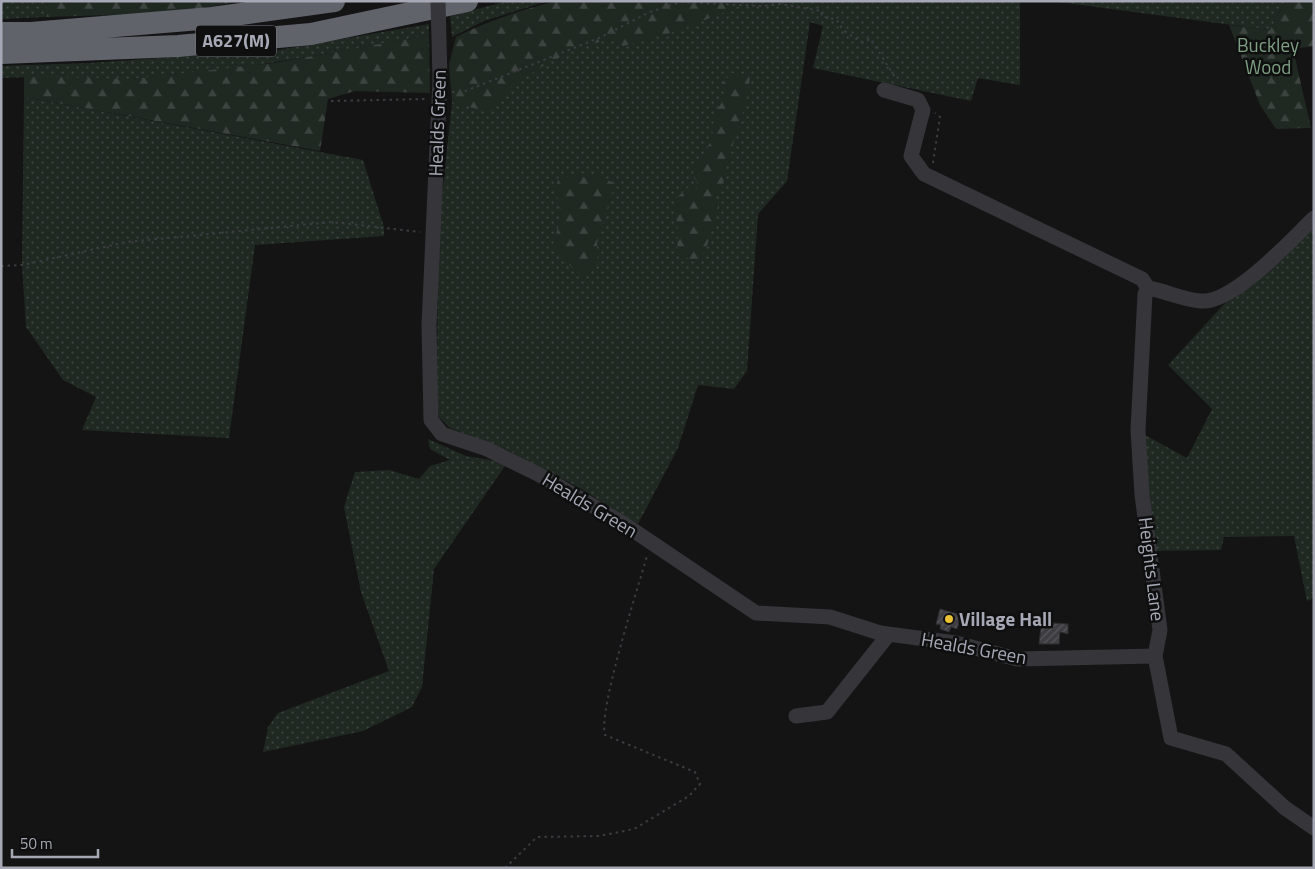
<svg xmlns="http://www.w3.org/2000/svg" width="1315" height="869" font-family="'Titillium Web',sans-serif">
<style>
.grass{fill:url(#grass-dots)}
.forest{fill:url(#forest-firs)}
.building{fill:url(#building-hatch);stroke:#2e2e31}
.lines{fill:none;stroke-linecap:round;stroke-linejoin:round}
.path{stroke:#3b3c41;stroke-width:2;stroke-dasharray:2.5 4;stroke-linecap:butt}
.minor{stroke:#35353a;stroke-width:15}
.highway{stroke:#61636b;stroke-width:22}
.minor-bridge{stroke:#35353a;stroke-width:15}
.poi-dot{fill:#eac137;stroke:#0f0f10;stroke-width:2}
.labels{text-anchor:middle;stroke-width:5;stroke-linejoin:round;paint-order:stroke}
.shield{fill:#0f0f10;stroke:#797b84;stroke-width:1}
.shield-label{font-size:18px;font-weight:bold;fill:#a6a9b5}
.park-label{font-size:19px;fill:#7ea083;stroke:#0f0f10}
.street-label{font-size:19px;fill:#a6a9b5;stroke:#0f0f10}
.poi-label{font-size:19px;font-weight:bold;fill:#a6a9b5;stroke:#0f0f10;text-anchor:start}
</style>
<defs>
<pattern id="grass-dots" width="8" height="8" patternUnits="userSpaceOnUse" patternTransform="scale(1.25)"><rect width="8" height="8" fill="#202822"/><path d="M2 2h.1M6 6h.1" fill="none" stroke="#3d4440" stroke-width="1.8" stroke-linecap="round"/></pattern>
<pattern id="forest-firs" width="22" height="20" patternUnits="userSpaceOnUse" patternTransform="scale(1.25)"><rect width="22" height="20" fill="#202822"/><path d="M5 1l3.5 6h-7zM16 11l3.5 6h-7z" fill="#3d4440"/></pattern>
<pattern id="building-hatch" width="6" height="6" patternUnits="userSpaceOnUse" patternTransform="scale(1.25)"><rect width="6" height="6" fill="#3e3e42"/><path d="M-1 1l2-2M0 6l6-6M5 7l2-2" fill="none" stroke="#57575b"/></pattern>
</defs>
<rect width="100%" height="100%" fill="#141415"/>
<path class="grass" d="M1 1H47V17L1 19Z
M508 1H548L484 21 452 37 450 16Z
M742 1H1020V85L978 78 971 101 813 68 823 26 810 22 787 181 758 214 747 371 734 389 698 385 678 448 638 524 576 486 507 450 450 428 439 417 437 394 438 235 452 102 595 33 737 7Z
M1051 1H1285L1270 30Z
M429 24V35C331 53 233 72 134 79 90 82 45 75 1 78V66L89 63 278 50Z
M24 97 363 160 384 227V236L255 245 229 438 82 430 96 397 63 380 26 327 22 265Z
M1314 223V598L1307 601 1294 536 1224 537 1221 550 1155 551 1143 434 1187 458 1212 409 1168 365 1227 301Z
M428 439 466 456 507 463 434 569 422 687 412 707 363 731 263 752 268 727 278 713 389 671 361 592 344 507 355 472 389 470 419 479 430 466 450 460 430 449Z"/>
<path class="forest" d="M47 1H241L176 13 47 17Z
M556 1H742L737 7 677 31 623 46 612 38C560 54 525 69 491 113L452 102 449 65 456 37C488 21 521 10 556 1Z
M1285 1H1314V46L1293 49 1311 128 1276 129 1260 105 1229 25 1270 30Z
M429 35 430 93 355 91 328 99 320 151 24 97V76L132 79 274 63Z
M732 73 750 75C747 115 727 150 722 191L714 190 719 207 705 252 694 261 677 253 678 231 674 200 689 187 697 192V182L692 175 712 139 714 114 725 98 722 83Z
M582 173 602 177 615 184 597 243 598 264 582 276 566 262 553 244C560 222 564 211 554 189L559 179Z"/>
<path class="building" d="M940 609 961 615 957 629 951 627 949 632 940 629 941 625 936 624Z
M1038 622 1068 624V634L1060 632 1059 644H1039L1041 627H1037Z"/>
<g class="lines">
<path class="path" d="M452 92H463L599 38 650 12 680 2 762 6 781 4 821 11 822 17C845 19 835 24 846 32 851 36 856 38 861 42L871 39 896 79
M331 101 426 99
M933 163 940 117 935 113
M1 266 22 265 127 242 332 222 420 232
M505 868 537 837 599 836 634 829 689 796 700 784 695 772 605 735C598 710 638 588 647 556"/>
<path class="minor" d="M440 79 429 325 431 420 442 434 487 449 538 474 621 522 756 613 830 617 880 633 956 643 1017 659 1155 656
M884 90 918 100 923 110 911 156 924 174 1142 279 1148 288
M1148 288 1145 294 1138 430 1142 495 1160 630 1155 656 1171 738 1226 754 1285 808 1314 828
M1148 288C1166 291 1183 300 1201 301 1233 304 1291 240 1314 218
M796 716 827 712 889 634"/>
<path class="highway" d="M1 33H31L212 18 334 1
M1 53 178 46 311 34 467 1"/>
<path class="minor-bridge" d="M438 1 440 79"/>
</g>
<circle class="poi-dot" cx="949" cy="619" r="5"/>
<g class="labels">
<rect class="shield" x="196" y="25.5" width="80" height="31" rx="4"/>
<g class="shield-label">
<text x="236" y="47">A627(M)</text>
</g>
<g class="park-label">
<text x="1268" y="52">Buckley<tspan x="1268" dy="22">Wood</tspan></text>
</g>
<g class="street-label">
<text transform="translate(437 123) rotate(-88)" y="7">Healds Green</text>
<text transform="translate(590 505) rotate(31)" y="7">Healds Green</text>
<text transform="translate(1152 569) rotate(83)" y="7">Heights Lane</text>
<text transform="translate(974 648) rotate(10)" y="7">Healds Green</text>
</g>
<g class="poi-label">
<text x="959" y="626">Village Hall</text>
</g>
</g>
<rect width="1315" height="869" fill="none" stroke="#a6a9b5" stroke-width="5"/>
<path d="M12 849v8h86v-8" fill="none" stroke="#a6a9b5" stroke-width="2.5"/>
<text x="20" y="849" font-size="15" fill="#a6a9b5" stroke="#0f0f10" stroke-width="4" paint-order="stroke">50 m</text>
</svg>
